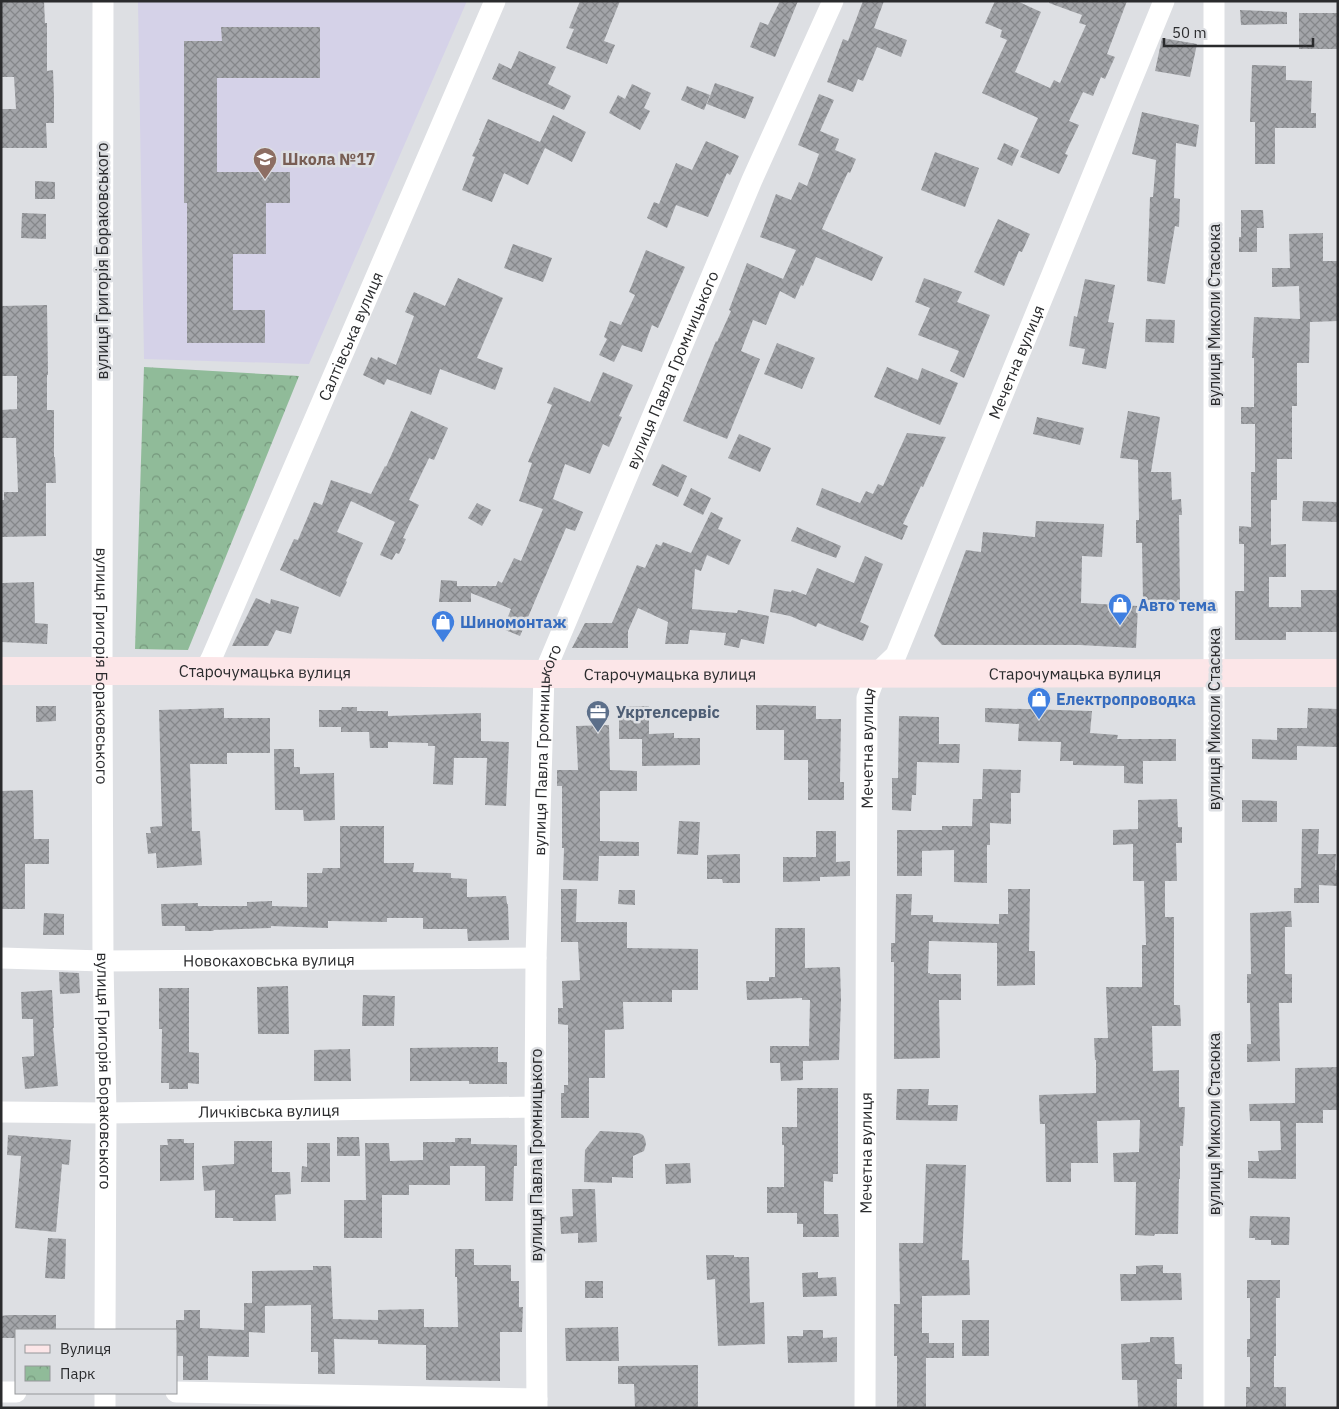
<svg xmlns="http://www.w3.org/2000/svg" width="1339" height="1409" font-family="'IBM Plex Sans',sans-serif">
<style>
.education{fill:#d5d2e8}
.park{fill:url(#park-crowns)}
.building{fill:url(#building-cross-hatch)}
.lines{fill:none;stroke-linecap:round;stroke-linejoin:round}
.street{stroke:#fff;stroke-width:21}
.secondary{stroke:#fce6e8;stroke-width:28}
.labels{text-anchor:middle;stroke-width:5;stroke-linejoin:round;paint-order:stroke}
.education-label{font-size:16px;font-weight:bold;fill:#785e54;stroke:#dddfe3;text-anchor:start}
.street-label{font-size:16px;fill:#2a2b2d;stroke:#dddfe3}
.shop-label{font-size:16px;font-weight:bold;fill:#366cbe;stroke:#dddfe3;text-anchor:start}
.service-label{font-size:16px;font-weight:bold;fill:#4e5e75;stroke:#dddfe3;text-anchor:start}
</style>
<defs>
<pattern id="park-crowns" width="20" height="18" patternUnits="userSpaceOnUse" patternTransform="scale(1.25)"><rect width="20" height="18" fill="#90bb99"/><path d="M2 6a3 3 0 1 1 6 0M12 15a3 3 0 1 1 6 0" fill="none" stroke="#76987d"/></pattern>
<pattern id="building-cross-hatch" width="8" height="8" patternUnits="userSpaceOnUse" patternTransform="scale(1.25)"><rect width="8" height="8" fill="#a3a5a9"/><path d="M0 0l8 8M0 8l8-8" fill="none" stroke="#85878a"/></pattern>
</defs>
<rect width="100%" height="100%" fill="#dddfe3"/>
<path class="education" d="M138 1H467L309 364 144 359Z"/>
<path class="park" d="M144 367 299 376 188 650 135 649Z"/>
<path class="building" d="M1 1H44L45 23H47V71L53 70 54 98V123H46L47 148H1V109H16L14 77H1Z
M580 1H620L604 41 615 45 607 64 566 48 574 29 569 28Z
M780 1H798L775 57 750 47 760 22 768 25Z
M863 1H884L874 28 907 40 901 57 877 47 863 81 858 79 853 92 827 82 843 39 848 41Z
M995 1H1017L1041 12 1015 72 1050 88 1054 80 1060 83 1086 25 1079 23 1082 15 1049 3V1H1127L1107 54 1115 57 1105 79 1101 77 1093 96 1083 92 1069 121 1079 125 1065 154 1068 155 1059 174 1020 157 1038 118 982 93 1007 40 1000 37 1002 30 985 23Z
M1240 10 1287 12V24L1241 25Z
M1299 13H1338V49H1299Z
M221 27H320V78H217V172H290V203H266V254H233V310H265V343H187V203H184V41H222Z
M1162 38 1197 44 1190 77 1155 71Z
M519 51 556 67 548 84 571 96 564 110 492 79 499 63 511 69Z
M1252 65 1286 66V80L1312 81 1311 113H1316V128H1275V164H1255V122H1250Z
M715 83 754 97 745 119 707 104Z
M632 84 651 93 644 108 650 111 640 130 609 113 618 95 625 99Z
M687 86 710 95 704 110 681 100Z
M819 94 834 100 820 131 839 139 835 150 856 159 850 173 848 172 822 229 883 257 872 281 816 257 803 286 801 285 795 299 780 291 766 325 753 320 741 351 760 359 727 439 683 421 716 341 717 342 731 311 729 310 747 263 783 279 796 250 760 237 776 194 791 200 799 182 807 186 819 154 798 145Z
M1142 112 1199 125 1196 147 1176 143 1174 198 1180 199 1179 227 1175 226 1165 284 1147 281 1150 197H1153L1156 160 1132 154Z
M553 115 586 132 572 162 545 148 528 185 504 173 492 202 462 190 475 157 472 156 480 140H479L488 119 540 142Z
M706 141 739 156 730 175 727 173 708 217 676 205 667 228 647 218 654 202 659 204 676 163 692 170Z
M1004 143 1019 150 1012 166 997 159Z
M935 152 979 168 965 207 921 190Z
M35 181 55 182V199H35Z
M1241 210H1263L1264 228H1257V252H1239V237H1241Z
M22 213 46 214V239L21 238Z
M998 219 1030 234 1022 252 1019 251 1004 286 974 272Z
M1323 233V261H1338V321L1310 322 1309 363H1297V406H1292V459H1277V500H1271V545L1286 544V577H1269V607H1301V590H1338V632H1286V640H1235V591H1244V544H1239V526L1251 527V472H1255V424H1241V407H1254V358H1252L1254 317 1300 319 1299 286 1272 287V268H1290L1289 234Z
M513 244 552 258 543 282 504 268Z
M646 250 685 267 658 328 652 325 642 352 622 345 614 362 599 355 607 339 604 337 610 321 621 325 635 295 629 292Z
M458 278 503 298 477 358 503 368 495 390 440 369 431 395 387 379 384 385 363 375 371 357 377 360 378 357 396 365 414 316 405 312 414 292 445 306Z
M924 278 962 292 957 302 990 315 964 378 950 371 959 351 918 335 930 308 915 302Z
M1085 279 1115 285 1108 322 1114 323 1106 369 1082 364 1085 349 1069 346 1074 316 1077 317Z
M47 305 48 375H47V410H54V457H55L56 483H46V536L1 537V500H4V492H18L16 438H1V410L17 409V376H1V306Z
M1146 319 1175 320 1174 343 1145 342Z
M777 343 815 358 802 389 764 374Z
M887 367 918 380 922 368 958 383 940 425 874 397Z
M603 372 633 385 619 416 622 417 609 447 603 444 590 474 565 464 553 499 583 512 575 531 566 528 520 636 503 629 511 609 471 593V602H439L441 580 457 581V586H496L498 581 502 583 514 558 521 561 543 509 519 501 532 463 528 462 552 405 547 403 554 387 590 402Z
M411 411 448 428 434 460 429 458 409 500 419 505 403 538 406 539 399 554 396 553 392 560 380 555 395 522 351 501 337 532 363 543 346 581 347 582 340 597 280 570 294 539 298 540 314 502 322 505 331 480 371 494 385 466 386 467Z
M1128 411 1160 417 1151 472H1171L1172 500 1181 499 1182 515H1179L1180 602 1143 603 1142 543H1136V520H1139L1138 460 1120 458Z
M1037 417 1084 428 1080 445 1033 434Z
M907 433 946 437 923 487 921 486 903 524 908 526 902 540 816 505 822 488 860 503 866 491 873 494 878 484 883 486Z
M739 434 771 448 760 472 728 458Z
M662 464 687 476 678 497 652 485Z
M691 488 711 498 703 515 683 505Z
M1303 501 1338 502 1337 522 1302 521Z
M477 503 491 510 482 526 468 518Z
M711 512 723 518 718 529 741 540 729 565 707 555 701 571 695 569 692 609 737 613 738 610 769 616 764 644 741 639 739 648 724 645 726 633 690 630 688 644H665L668 622 638 608 628 631V648H572L585 623H612L637 565 645 568 656 544 661 546 663 542 691 553Z
M1036 521 1104 524 1102 557 1082 556 1081 603 1138 606 1136 648 1080 645H942L934 636 966 550 981 552 983 532 1035 537Z
M797 527 841 546 836 558 791 541Z
M865 556 883 564 860 622 869 626 863 641 818 623 816 627 790 616 770 612 774 589 791 592 792 590 806 595 817 568 854 583Z
M34 582 35 623 48 624 47 644 1 642V583Z
M256 598 270 604 271 599 299 607 291 634 276 630 268 646H232Z
M756 705 816 706V719H841L840 782H844V800H808V760H784V730H756Z
M36 706H56V721L36 722Z
M649 706V734L674 733V738H700V765L642 766V739H619V707Z
M342 707H357V711H388V716L481 713V741L509 742 506 806 485 805 487 758H454L453 785 433 784 435 746H428V743L388 742V748H370L369 732H341V727H319V710H341Z
M224 708V718H270V753H227V764H190L192 831H200L202 865 157 868 156 853 148 854 146 833H151L150 827 162 826 159 710Z
M985 708 1092 711 1090 733 1118 735 1117 739H1176V761H1143V784L1124 783V766L1073 765V761H1060L1061 742 1018 741 1019 724 985 722Z
M1308 708 1338 709V747L1297 746V760L1252 759V739L1277 740V728H1307Z
M899 716 939 717V744H960L959 763 917 762 916 795H912L911 811 892 810V778H898Z
M609 725 610 770 637 771V791H600V841L639 842V856H599L598 881 563 880 564 848H562V786H557V770H578L576 726Z
M274 749H294V767H300V774L334 773 335 820 304 821 303 810H275Z
M983 769 1021 770 1020 793H1011V824L990 823V845H987V883L954 882V850L922 851V876H897V830H942V826H972L973 799H982Z
M33 790 34 839H49V864H25V909H1V791Z
M1177 799 1178 827H1182V843H1176L1177 881H1165V917H1174V1005H1180L1181 1026H1152L1153 1071 1179 1070V1107H1185L1183 1146H1180V1179H1179L1178 1234H1155L1154 1236 1135 1235 1136 1182H1114L1113 1153 1139 1152 1140 1120 1097 1121 1098 1163H1071V1182H1046L1045 1124H1040L1039 1095 1096 1093V1060H1095L1094 1038H1108L1106 987H1142V945H1146L1144 881H1133V844L1113 845V830L1138 829V800Z
M1242 800 1277 801V822H1242Z
M679 821 700 822 698 855 677 854Z
M340 826H384V863H414L413 872 451 873V878L467 879V897L506 896 507 904H508L509 940 468 941 467 929H423V918H387V922L328 921V928L271 926V928L213 930 214 931H185V926H162L161 904 198 903V906H247V902L272 901V906L307 907V873H322L323 868H340Z
M1302 829H1319L1318 854H1336L1335 870H1338V886L1319 885V903H1294V888H1301Z
M816 831H836V862L850 861V876L820 877V881L783 882V857H816Z
M740 854V883H723L722 879H707V855Z
M561 889H577L576 922H627V948L698 949V990H672V1002H623L624 1029 605 1030V1078H589V1118H561V1093H564V1085H568V1025L558 1024V1008H563L562 981 580 980 578 942H561Z
M1008 889H1030L1029 951H1035V985L997 986V943L929 941 928 973H930V974H961V1000H939L940 1058 894 1059V962H891V943H895L896 894H912L911 915H933V922L999 924V914H1008Z
M619 890H635V905L618 904Z
M1291 911 1292 927H1285V974H1292V1003H1279L1280 1061 1247 1062V1044H1251L1250 1003H1247V974H1251L1250 913Z
M44 913 64 914V935H43Z
M775 928H805V968L840 967 841 999 839 1060 803 1061V1080L781 1081 780 1063H770V1046H809L810 1000H802V998L747 1000 746 981H769V977H775Z
M59 972 79 973 80 993 60 994Z
M288 986 289 1034H258L257 987Z
M159 988H189V1052L199 1053V1084L188 1083V1089H169V1083H161L162 1029H159Z
M52 990 54 1028H53L58 1086 25 1089 22 1057 34 1056 33 1019H22L21 992Z
M363 995 395 996 394 1026H362Z
M479 1047H498V1062H507V1084H469V1081H410V1048Z
M350 1049 351 1081H314V1050Z
M1338 1067V1110H1323V1123H1296V1179L1248 1178V1161H1259L1258 1151 1281 1150 1280 1121H1250L1249 1104 1295 1103V1068Z
M797 1088H838V1174H833V1182L824 1181V1214H838L839 1237H803V1224H797V1213H767V1187H784V1145H782V1127H797Z
M897 1089H929L928 1105H958L957 1121 896 1120Z
M600 1131 639 1133 643 1135 645 1139 646 1144 644 1151 633 1156V1178L612 1177V1183L584 1182 585 1150Z
M8 1135 71 1140 69 1165 62 1164 56 1232 15 1228 21 1156 7 1155Z
M337 1137H359L360 1156H337Z
M455 1138H471V1144L517 1145V1166H514L513 1201H485V1166H450V1185H409V1195H382V1238H344V1200H366L365 1143H389L390 1161 423 1160V1142H455Z
M167 1139H184V1143H194V1180L160 1181V1145H168Z
M234 1141H272V1172H290L291 1194 275 1195 276 1221H233V1218H215V1190L204 1191 202 1166 234 1164Z
M307 1143H330V1182H301L302 1166 307 1167Z
M690 1163 691 1183 666 1184 665 1164Z
M926 1164 966 1165 962 1260H969L970 1295 922 1296V1333H929V1343H954V1358H926V1408H897V1356H894V1304H900L899 1243H923Z
M572 1189H595L597 1242 578 1243V1233L561 1234 560 1217 573 1216Z
M1250 1216 1290 1217 1289 1245H1271V1240H1255V1238H1249Z
M48 1238 66 1239 65 1279 45 1278Z
M455 1249H474V1265H511V1281H519V1307H523L522 1332H500V1381L426 1380V1345L378 1344V1340L334 1339 335 1374H318V1352H311V1305L265 1306V1333L249 1332V1357L208 1356V1380H183V1356H176V1320H184V1310H200V1328L244 1330V1303H252V1271L313 1270V1266H331L333 1319 378 1320V1310L424 1309V1327H458L457 1277H455Z
M706 1255H734V1257H749L750 1303 764 1302 765 1344 718 1346 715 1279 707 1280Z
M1152 1265H1163V1273H1181L1182 1300 1121 1301 1120 1274H1136V1266Z
M818 1272V1278L836 1277 837 1296 803 1297 802 1273Z
M1247 1280H1280V1298H1276V1356H1274V1387H1286V1408H1246V1387H1250V1357H1247V1339H1250V1298H1247Z
M585 1281H603V1298H585Z
M9 1315H56V1330H16V1338H1V1316Z
M962 1320H989V1356H962Z
M618 1327 619 1361H566L565 1328Z
M803 1330H823V1338L837 1337V1362L788 1363 787 1336H803Z
M1150 1337H1174L1175 1364H1182V1379H1177V1408H1138L1137 1380H1122L1121 1344 1150 1342Z
M698 1365V1408H635L634 1384H618V1366Z"/>
<g class="lines">
<g class="street">
<path id="s1" d="M103 1 102 671 103 961 106 1113 105 1330"/>
<path id="s2" d="M205 671 212 657 495 1"/>
<path id="s3" d="M1 958 103 961 536 958"/>
<path id="s4" d="M1 1112 106 1113 535 1107"/>
<path d="M1 1392H16"/>
<path d="M176 1392 537 1399"/>
<path d="M105 1393V1408"/>
<path id="s5" d="M537 1408 535 1107 536 958 544 674 752 180 833 1"/>
<path id="s6" d="M865 1408 867 698 876 674 896 655 1164 1"/>
<path d="M1214 1408V1"/>
</g>
<path class="secondary" id="s7" d="M1 671H205L544 674 1338 673"/>
</g>
<defs>
<g id="school-pin" transform="scale(1.25)"><path d="M0 17L-7.5 6A9.5 9.5 0 1 1 7.5 6Z" fill="#8d6e63" stroke="#dddfe3"/><path d="M0-5L7-2L0 1L-7-2ZM-4 1L0 2.5L4 1V4Q0 6-4 4Z" fill="#fff"/></g>
<g id="shop-pin" transform="scale(1.25)"><path d="M0 17L-7.5 6A9.5 9.5 0 1 1 7.5 6Z" fill="#3f7fe0" stroke="#dddfe3"/><path d="M-5-2.5h2.3a2.7 3.5 0 0 1 5.4 0H5L5.5 6h-11ZM-1.5-2.5h3a1.5 2.3 0 0 0-3 0Z" fill="#fff"/></g>
<g id="office-pin" transform="scale(1.25)"><path d="M0 17L-7.5 6A9.5 9.5 0 1 1 7.5 6Z" fill="#5c6f8a" stroke="#dddfe3"/><path d="M-6-3h4V-5.5h4V-3h4V5H-6ZM-1-4.5V-3h2v-1.5ZM-6 0V1H6V0Z" fill="#fff"/></g>
</defs>
<g fill-rule="evenodd">
<use href="#school-pin" x="265" y="159"/>
<use href="#shop-pin" x="1120" y="605"/>
<use href="#shop-pin" x="443" y="622"/>
<use href="#shop-pin" x="1039" y="699"/>
<use href="#office-pin" x="598" y="712"/>
</g>
<g class="labels">
<g class="education-label">
<text x="282" y="165">Школа №17</text>
</g>
<g class="street-label">
<text transform="translate(102 261) rotate(-90)" y="6">вулиця Григорія Бораковського</text>
<text transform="translate(1214 315) rotate(-90)" y="6">вулиця Миколи Стасюка</text>
<text dy="6" stroke="none"><textPath href="#s2" startOffset="365">Салтівська вулиця</textPath></text>
<text dy="6" stroke="none"><textPath href="#s6" startOffset="1080">Мечетна вулиця</textPath></text>
<text dy="6" stroke="none"><textPath href="#s5" startOffset="1064">вулиця Павла Громницького</textPath></text>
<text dy="6" stroke="none"><textPath href="#s1" startOffset="665">вулиця Григорія Бораковського</textPath></text>
<text dy="6" stroke="none"><textPath href="#s7" startOffset="264">Старочумацька вулиця</textPath></text>
<text dy="6" stroke="none"><textPath href="#s7" startOffset="669">Старочумацька вулиця</textPath></text>
<text dy="6" stroke="none"><textPath href="#s7" startOffset="1074">Старочумацька вулиця</textPath></text>
<text transform="translate(1214 719) rotate(-90)" y="6">вулиця Миколи Стасюка</text>
<text dy="6" stroke="none"><textPath href="#s6" startOffset="660">Мечетна вулиця</textPath></text>
<text dy="6" stroke="none"><textPath href="#s5" startOffset="659">вулиця Павла Громницького</textPath></text>
<text dy="6" stroke="none"><textPath href="#s3" startOffset="268">Новокаховська вулиця</textPath></text>
<text dy="6" stroke="none"><textPath href="#s1" startOffset="1070">вулиця Григорія Бораковського</textPath></text>
<text dy="6" stroke="none"><textPath href="#s4" startOffset="268">Личківська вулиця</textPath></text>
<text transform="translate(1214 1124) rotate(-90)" y="6">вулиця Миколи Стасюка</text>
<text dy="6" stroke="none"><textPath href="#s6" startOffset="255">Мечетна вулиця</textPath></text>
<text transform="translate(536 1155) rotate(-90)" y="6">вулиця Павла Громницького</text>
</g>
<g class="shop-label">
<text x="1138" y="611">Авто тема</text>
<text x="460" y="628">Шиномонтаж</text>
<text x="1056" y="705">Електропроводка</text>
</g>
<g class="service-label">
<text x="616" y="718">Укртелсервіс</text>
</g>
</g>
<rect width="1339" height="1409" fill="none" stroke="#2a2b2d" stroke-width="5"/>
<rect x="15" y="1329" width="162" height="65" fill="#dddfe3" stroke="#95979a"/>
<rect x="25" y="1345" width="25" height="8" fill="#fce6e8" stroke="#95979a"/>
<text x="60" y="1354" font-size="15" fill="#2a2b2d">Вулиця</text>
<rect x="25" y="1366" width="25" height="15" fill="url(#park-crowns)" stroke="#95979a"/>
<text x="60" y="1379" font-size="15" fill="#2a2b2d">Парк</text>
<path d="M1164 38v8h149v-8" fill="none" stroke="#2a2b2d" stroke-width="2.5"/>
<text x="1172" y="38" font-size="15" fill="#2a2b2d" stroke="#dddfe3" stroke-width="4" paint-order="stroke">50 m</text>
</svg>
